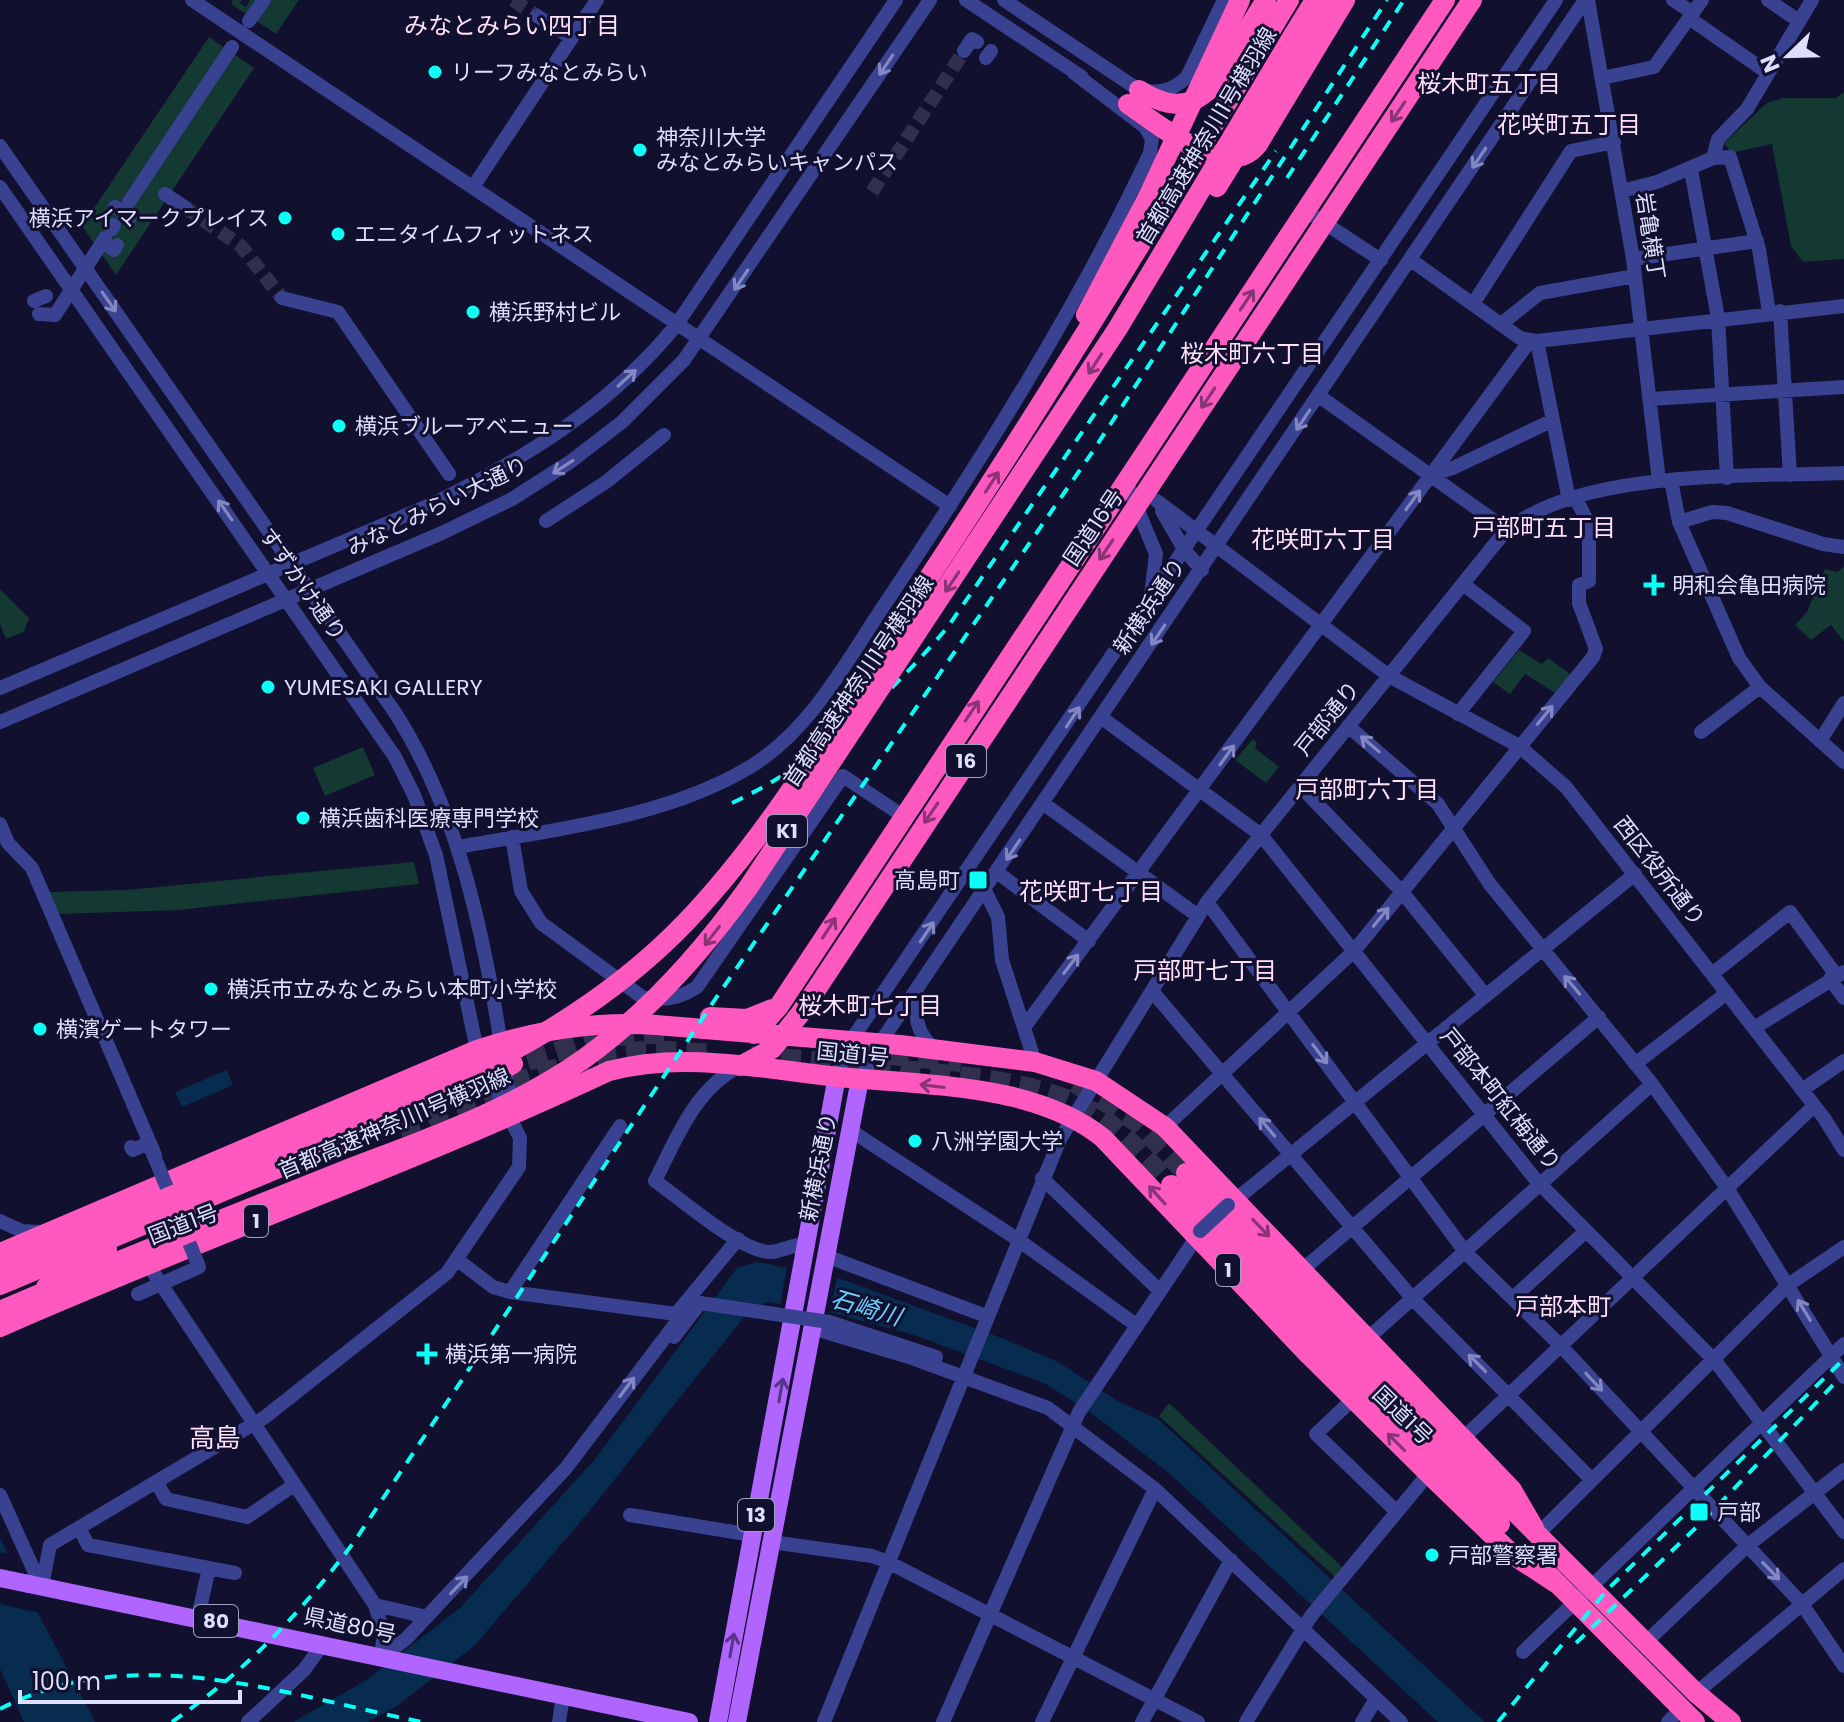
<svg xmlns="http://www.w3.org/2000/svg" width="1844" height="1722" font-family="Poppins,'Noto Sans JP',sans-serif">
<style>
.green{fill:#133932}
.water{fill:#082c50}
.pier{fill:#11102e}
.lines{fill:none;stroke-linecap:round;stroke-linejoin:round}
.minor-tunnel{stroke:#302f4d;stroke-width:14;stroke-dasharray:14 7;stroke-linecap:butt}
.highway-tunnel{stroke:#302f4d;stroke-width:20;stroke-dasharray:20 10;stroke-linecap:butt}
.minor{stroke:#394290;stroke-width:14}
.major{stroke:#b065ff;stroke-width:18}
.highway{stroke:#ff59bf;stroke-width:20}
.rail{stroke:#0afff6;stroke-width:4;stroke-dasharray:12 10;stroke-linecap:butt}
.minor-bridge{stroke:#394290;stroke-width:14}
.major-bridge{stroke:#b065ff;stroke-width:18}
.highway-bridge{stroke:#ff59bf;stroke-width:20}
.oneway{stroke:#8388c2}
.oneway2{stroke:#883476}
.oneway3{stroke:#59368c}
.poi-dot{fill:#0afff6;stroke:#11102e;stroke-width:3}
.labels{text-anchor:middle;stroke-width:6;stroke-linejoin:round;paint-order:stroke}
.shield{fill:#11102e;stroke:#a0a0c0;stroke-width:2}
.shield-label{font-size:20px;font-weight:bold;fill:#dedeff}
.poi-label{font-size:22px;fill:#dedeff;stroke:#11102e;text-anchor:start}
.street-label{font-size:22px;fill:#dedeff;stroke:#11102e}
.neighbourhood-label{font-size:24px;fill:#ffe0f8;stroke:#11102e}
.water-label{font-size:24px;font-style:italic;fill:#6ccfff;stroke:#11102e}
.quarter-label{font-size:26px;fill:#ffe0f8;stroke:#11102e}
</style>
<rect width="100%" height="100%" fill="#11102e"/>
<path class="green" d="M233 0H242L240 3 246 7 250 0H299L276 34 231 4Z
M209 37 254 68 116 275 82 226Z
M1844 92V259L1803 262 1791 246 1772 144 1731 153 1724 143 1767 103 1783 98H1836Z
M1844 566V642L1831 625 1811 640 1795 625 1807 612 1825 569 1838 572Z
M0 589 29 618 24 632 6 639 0 624Z
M1519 650 1542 664 1548 658 1573 676 1557 694 1525 674 1510 694 1493 682Z
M1253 739 1257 743 1255 748 1279 767 1266 783 1235 760Z
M363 747 375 775 325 796 313 768Z
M414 862 419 884 178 910 58 914 49 892 127 890Z
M1169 1403 1343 1568 1335 1577 1159 1416Z"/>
<path class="water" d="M227 1070 233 1085 182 1107 175 1092Z
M758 1262 841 1279 1004 1339 1058 1362 1119 1402 1158 1419 1485 1722H1438L1170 1474 1091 1413 1046 1384 917 1336 837 1314 769 1302 752 1307 587 1514 474 1646 397 1706 368 1722H293L365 1681 460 1608 596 1458 737 1268Z
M0 1538C30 1601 64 1660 95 1722H24L0 1669Z"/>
<path class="pier" d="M787 1266 837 1276 830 1314 780 1306Z
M0 1552 12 1555 40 1613 0 1604Z"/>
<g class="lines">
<path class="minor-tunnel" d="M513 0 537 16
M872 192 964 51
M186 208 241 246 282 298"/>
<path class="highway-tunnel" d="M829 1049 961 1062
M751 1056C801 1059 852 1065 902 1070 962 1076 1025 1080 1080 1105 1116 1122 1144 1157 1171 1185
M499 1070 603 1037 666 1033
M1075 1083 1137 1122 1186 1173
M399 1128C469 1101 541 1068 616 1054 648 1048 682 1052 715 1054"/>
<path class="minor" d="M192 0 950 506
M966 0 1082 77
M1004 0 1139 90C1159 94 1172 91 1187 77L1224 0
M1588 0 1633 259 1659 481
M1673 0 1693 13
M1768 0 1799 21
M537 16 572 38
M1689 18 1768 73
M249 21 264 0
M964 51 972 39 977 42
M1602 78 1654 67 1702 0
M0 146 396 714C470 831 489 970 511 1105
M1713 158 1718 139 1747 109 1812 0
M1691 170 1718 318 1727 478
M0 187 395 757 414 795 436 855 477 1050 520 1138 519 1167 447 1273 265 1417 50 1545 42 1586
M473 187 597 0
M1622 191 1657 182 1713 158 1730 157 1759 249 1769 312
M165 194 186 208
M129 202 232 47
M115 207 130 217
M1306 211 1381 260
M112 229 114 225
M103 242 114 250 117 245
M1633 259 1757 241
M1411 260 1520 338 1536 341
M282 298 338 312 449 474
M34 301 46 296
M1473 304 1571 151 1614 142
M1780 311 1790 475
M39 314 55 315
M1501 324 1540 293 1635 276
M1319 396 1507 530
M1650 399 1844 387
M1432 474 1453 468 1553 420
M1671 480 1679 522 1739 658 1760 687 1844 762
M1126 481 1156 554 1151 595
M1569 500 1537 341 1844 306
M1157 501 1389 676 1519 746 1566 787 1824 1118 1844 1150
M1162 511 1185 551 1202 570
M546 521 606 482 664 435
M1679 522 1712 512 1727 513 1823 544 1844 547
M0 688 430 505C523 460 611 406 677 324L896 0
M1458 714 1524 631 1463 584
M1102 718 1261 835 1536 1180 1716 1362 1844 1532
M0 722 442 533 512 499 570 462 622 422 684 360 930 0
M1348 726 1438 804 1489 883 1652 1084 1727 1188 1844 1377
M1701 732 1760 687
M1820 741 1844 703
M1300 786 1402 892 1486 996
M1044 804 1198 916
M0 824 8 843 32 868 155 1155
M512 837 521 891 541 923 642 997C662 1002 679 999 697 987L843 776 903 816
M459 847C555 829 665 818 750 767 812 729 847 660 887 601 983 457 1077 309 1150 153L1152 139 1145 127 1074 73
M998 873 1089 941
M985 891 998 917 1002 960 1035 1062
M1207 902 1466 1253 1560 1345 1802 1604 1844 1666
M1712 974 1790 912 1836 975
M1830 979 1844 998
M1152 991 1413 1299 1591 1479
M917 992C915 1015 915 1033 935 1049
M1025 1026 1529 342
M1754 1028 1844 972
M1635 1064 1727 993
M740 1066C695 1089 677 1137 655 1181 680 1198 742 1253 771 1252 783 1251 793 1244 807 1244
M837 1076 850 1042 1556 0
M860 1079 880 1043 1585 0
M1802 1090 1844 1061
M1165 1127 1354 951 1593 657 1596 649 1579 603V585L1589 581V541L1593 532 1576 499
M850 1130 1017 1239 1136 1325
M131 1147 133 1150 146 1144 148 1147
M1042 1178 1160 1291
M1229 1205 1635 874
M0 1221 22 1231 41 1232
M826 1256 986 1316
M459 1261 493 1287 510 1292 676 1314 738 1239
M147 1263 375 1605 384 1634 381 1657
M1302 1270 1599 1017
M510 1292 620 1126
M1513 1298 1586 1231
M812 1328 909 1357 1048 1408 1155 1489 1401 1722
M674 1337 700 1303
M1367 1339 1652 1084
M1353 1399 1316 1434 1397 1512
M1457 1444 1814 1106
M157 1483 166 1499 247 1517 294 1485
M0 1495 41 1586
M630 1515 752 1535
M79 1528 88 1545 235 1573
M1539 1533 1788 1285 1844 1247
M771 1542 872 1556 888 1562 1198 1722
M375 1605 427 1617
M198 1617 209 1568
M1646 1642 1747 1546 1844 1470
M1523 1652 1844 1344
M381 1657 406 1639 566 1468 676 1323V1314
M1696 1693 1844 1569
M248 1722 304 1670 323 1644
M559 1722 563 1696
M824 1722 1060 1139 1207 902 1478 565C1488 553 1498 538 1510 528 1586 469 1750 477 1844 473
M943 1722 1079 1412 1200 1232
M1042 1722 1155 1489
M1142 1722 1231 1560
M1246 1722 1311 1616 1434 1467
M1362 1722 1376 1699
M1668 1722 1680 1710"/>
<path class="major" d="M29 1584 689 1722
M718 1722 837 1076
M737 1722 860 1079"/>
<path class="highway" d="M1275 23 1289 0
M1294 34 1315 0
M1139 90C1165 106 1186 111 1210 89L1266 0
M1128 104C1159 124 1227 184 1258 144L1345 0
M710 1017 747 1019 772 1009
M754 1034 779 1006 1445 0
M740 1066 772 1049 800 1014 1472 0
M1186 1173 1389 1386 1696 1693 1731 1722
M1171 1185 1500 1524
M0 1253 477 1050C536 1030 594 1021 656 1025L900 1045 1035 1062 1096 1081 1165 1127 1512 1490 1534 1528
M46 1287 107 1249
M0 1327C202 1238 409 1165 609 1071 684 1051 763 1069 839 1077 895 1082 954 1084 1009 1096 1043 1104 1076 1116 1103 1138L1309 1355 1439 1484 1513 1555 1559 1585
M1550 1576 1695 1722"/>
<path class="rail" d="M1287 178 1404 0
M732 803C819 762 885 700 947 628L1276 151
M1576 1643 1705 1519 1836 1382
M0 1709C133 1639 285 1695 422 1722
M172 1722C247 1670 299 1615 354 1542L714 1001 1093 451 1387 0
M1498 1722 1608 1589 1844 1359"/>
<path class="minor-bridge" d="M986 58 991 51
M55 315 105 238
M1200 1231 1228 1205
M138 1294 199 1267 150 1146
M700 1303 829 1322 936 1357"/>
<path class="major-bridge" d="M0 1578 29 1584"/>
<path class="highway-bridge" d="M1217 187 1333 0
M1086 315 1147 199 1240 0
M0 1269 516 1049C578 1015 637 973 686 922 778 826 845 704 918 594 1042 407 1159 216 1275 23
M0 1285 462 1091 513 1064
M0 1311C113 1262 228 1217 343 1171 426 1139 512 1110 585 1058 650 1011 702 952 748 888L1118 328 1294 34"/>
</g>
<defs><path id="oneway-shaft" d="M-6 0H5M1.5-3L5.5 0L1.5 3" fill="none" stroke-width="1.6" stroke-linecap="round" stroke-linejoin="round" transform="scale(2)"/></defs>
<g class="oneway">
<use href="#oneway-shaft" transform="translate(886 65) rotate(124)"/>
<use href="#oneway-shaft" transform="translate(1479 158) rotate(124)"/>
<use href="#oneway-shaft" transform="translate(741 280) rotate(124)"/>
<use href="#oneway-shaft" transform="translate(109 302) rotate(55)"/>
<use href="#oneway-shaft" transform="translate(627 378) rotate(-42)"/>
<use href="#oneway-shaft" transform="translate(1303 420) rotate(124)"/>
<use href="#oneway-shaft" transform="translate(563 467) rotate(147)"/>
<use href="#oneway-shaft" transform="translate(1413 500) rotate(-54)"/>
<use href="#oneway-shaft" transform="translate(225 510) rotate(-125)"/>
<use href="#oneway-shaft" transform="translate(1158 635) rotate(124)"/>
<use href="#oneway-shaft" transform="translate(1545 715) rotate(-50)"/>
<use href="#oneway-shaft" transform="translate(1073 717) rotate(-56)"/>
<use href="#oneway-shaft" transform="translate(1370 744) rotate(-140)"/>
<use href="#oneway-shaft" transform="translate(1227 755) rotate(-54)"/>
<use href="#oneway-shaft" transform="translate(1013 850) rotate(124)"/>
<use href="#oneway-shaft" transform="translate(1381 917) rotate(-51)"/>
<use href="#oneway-shaft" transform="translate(927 932) rotate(-56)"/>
<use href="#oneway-shaft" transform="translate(1071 964) rotate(-53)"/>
<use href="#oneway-shaft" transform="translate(1572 985) rotate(-130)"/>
<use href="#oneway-shaft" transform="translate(1320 1054) rotate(53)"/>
<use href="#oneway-shaft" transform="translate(1267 1127) rotate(-130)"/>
<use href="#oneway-shaft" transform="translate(1804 1310) rotate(-121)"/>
<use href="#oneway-shaft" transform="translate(1477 1363) rotate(-135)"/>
<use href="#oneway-shaft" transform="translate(1594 1382) rotate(47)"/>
<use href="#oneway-shaft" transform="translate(627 1387) rotate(-53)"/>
<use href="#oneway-shaft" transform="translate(1771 1571) rotate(46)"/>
<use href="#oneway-shaft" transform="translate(459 1585) rotate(-46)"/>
</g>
<g class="oneway2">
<use href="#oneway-shaft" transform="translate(1398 112) rotate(124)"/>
<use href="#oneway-shaft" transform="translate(1247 300) rotate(-56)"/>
<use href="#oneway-shaft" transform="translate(1095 364) rotate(123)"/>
<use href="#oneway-shaft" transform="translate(1208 398) rotate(124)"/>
<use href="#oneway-shaft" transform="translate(992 482) rotate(-57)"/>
<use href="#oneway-shaft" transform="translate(1106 550) rotate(124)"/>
<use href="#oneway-shaft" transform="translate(952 582) rotate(124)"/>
<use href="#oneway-shaft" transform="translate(972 711) rotate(-56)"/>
<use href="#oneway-shaft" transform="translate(931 813) rotate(124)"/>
<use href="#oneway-shaft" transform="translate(829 928) rotate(-57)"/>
<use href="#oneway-shaft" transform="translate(712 936) rotate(128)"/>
<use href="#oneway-shaft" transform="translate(932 1086) rotate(-173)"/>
<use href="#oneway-shaft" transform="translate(1157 1195) rotate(-132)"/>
<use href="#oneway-shaft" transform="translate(1261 1228) rotate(46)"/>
<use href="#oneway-shaft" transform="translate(1396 1442) rotate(-135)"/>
</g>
<g class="oneway3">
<use href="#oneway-shaft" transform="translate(781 1390) rotate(-80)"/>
<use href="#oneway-shaft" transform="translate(732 1645) rotate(-80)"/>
</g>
<g class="poi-dot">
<circle cx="435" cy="72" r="8"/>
<circle cx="640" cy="150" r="8"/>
<circle cx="285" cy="218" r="8"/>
<circle cx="338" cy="234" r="8"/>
<circle cx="473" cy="312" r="8"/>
<circle cx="339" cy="426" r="8"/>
<path d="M1650 573h8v8h8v8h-8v8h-8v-8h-8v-8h8z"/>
<circle cx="268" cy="687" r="8"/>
<circle cx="303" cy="818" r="8"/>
<rect x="968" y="870" width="20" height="20" rx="4"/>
<circle cx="211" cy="989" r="8"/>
<circle cx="40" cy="1029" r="8"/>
<circle cx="915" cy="1141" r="8"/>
<path d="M423 1342h8v8h8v8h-8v8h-8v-8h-8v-8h8z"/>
<rect x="1689" y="1502" width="20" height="20" rx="4"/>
<circle cx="1432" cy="1555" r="8"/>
</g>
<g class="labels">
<g class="shield">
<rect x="946" y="745" width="40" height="32" rx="6"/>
<rect x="767" y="815" width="40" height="32" rx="6"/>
<rect x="244" y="1205" width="24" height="32" rx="6"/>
<rect x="1216" y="1254" width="24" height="32" rx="6"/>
<rect x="738" y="1499" width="36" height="32" rx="6"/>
<rect x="194" y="1605" width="44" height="32" rx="6"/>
</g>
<g class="shield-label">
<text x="966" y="768">16</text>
<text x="787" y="838">K1</text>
<text x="256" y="1228">1</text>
<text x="1228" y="1277">1</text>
<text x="756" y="1522">13</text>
<text x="216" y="1628">80</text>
</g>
<g class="poi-label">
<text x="451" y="80">リーフみなとみらい</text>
<text x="656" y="145">神奈川大学<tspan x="656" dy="25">みなとみらいキャンパス</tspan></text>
<text x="269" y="226" text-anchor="end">横浜アイマークプレイス</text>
<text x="354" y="242">エニタイムフィットネス</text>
<text x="489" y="320">横浜野村ビル</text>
<text x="355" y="434">横浜ブルーアベニュー</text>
<text x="1672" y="593">明和会亀田病院</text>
<text x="284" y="695">YUMESAKI GALLERY</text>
<text x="319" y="826">横浜歯科医療専門学校</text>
<text x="960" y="888" text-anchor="end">高島町</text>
<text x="227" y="997">横浜市立みなとみらい本町小学校</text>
<text x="56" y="1037">横濱ゲートタワー</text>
<text x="931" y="1149">八洲学園大学</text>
<text x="445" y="1362">横浜第一病院</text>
<text x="1717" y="1520">戸部</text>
<text x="1448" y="1563">戸部警察署</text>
</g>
<g class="street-label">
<text transform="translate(1206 136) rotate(-59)" y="8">首都高速神奈川1号横羽線</text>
<text transform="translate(1651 236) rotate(81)" y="8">岩亀横丁</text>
<text transform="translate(437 506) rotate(-26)" y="8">みなとみらい大通り</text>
<text transform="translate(1093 527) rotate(-56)" y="8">国道16号</text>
<text transform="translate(303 584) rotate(55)" y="8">すずかけ通り</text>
<text transform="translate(1149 606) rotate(-56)" y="8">新横浜通り</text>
<text transform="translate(858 681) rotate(-56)" y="8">首都高速神奈川1号横羽線</text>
<text transform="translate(1327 718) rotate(-51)" y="8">戸部通り</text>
<text transform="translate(1660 871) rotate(52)" y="8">西区役所通り</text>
<text transform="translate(853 1054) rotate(6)" y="8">国道1号</text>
<text transform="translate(1501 1099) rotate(51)" y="8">戸部本町紅梅通り</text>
<text transform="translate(394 1123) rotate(-23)" y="8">首都高速神奈川1号横羽線</text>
<text transform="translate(818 1167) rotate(-79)" y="8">新横浜通り</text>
<text transform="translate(183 1224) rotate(-21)" y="8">国道1号</text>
<text transform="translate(1403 1415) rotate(44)" y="8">国道1号</text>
<text transform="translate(350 1625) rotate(12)" y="8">県道80号</text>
</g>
<g class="neighbourhood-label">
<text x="512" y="34">みなとみらい四丁目</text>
<text x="1489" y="92">桜木町五丁目</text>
<text x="1569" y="133">花咲町五丁目</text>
<text x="1252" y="362">桜木町六丁目</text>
<text x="1544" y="536">戸部町五丁目</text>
<text x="1323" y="548">花咲町六丁目</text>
<text x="1367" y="798">戸部町六丁目</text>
<text x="1091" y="900">花咲町七丁目</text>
<text x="1205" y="979">戸部町七丁目</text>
<text x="870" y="1014">桜木町七丁目</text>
<text x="1563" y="1315">戸部本町</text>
</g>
<g class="water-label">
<text transform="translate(866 1308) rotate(16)" y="8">石崎川</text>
</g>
<g class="quarter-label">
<text x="215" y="1447">高島</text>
</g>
</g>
<g transform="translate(1788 56) rotate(247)" stroke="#11102e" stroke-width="6" paint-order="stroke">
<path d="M0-6L14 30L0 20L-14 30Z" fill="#dedeff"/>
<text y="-12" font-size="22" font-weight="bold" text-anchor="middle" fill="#dedeff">N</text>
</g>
<path d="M20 1690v12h220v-12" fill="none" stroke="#dedeff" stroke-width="4"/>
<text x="32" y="1690" font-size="24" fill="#dedeff" stroke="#11102e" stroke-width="6" paint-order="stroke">100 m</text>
</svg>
